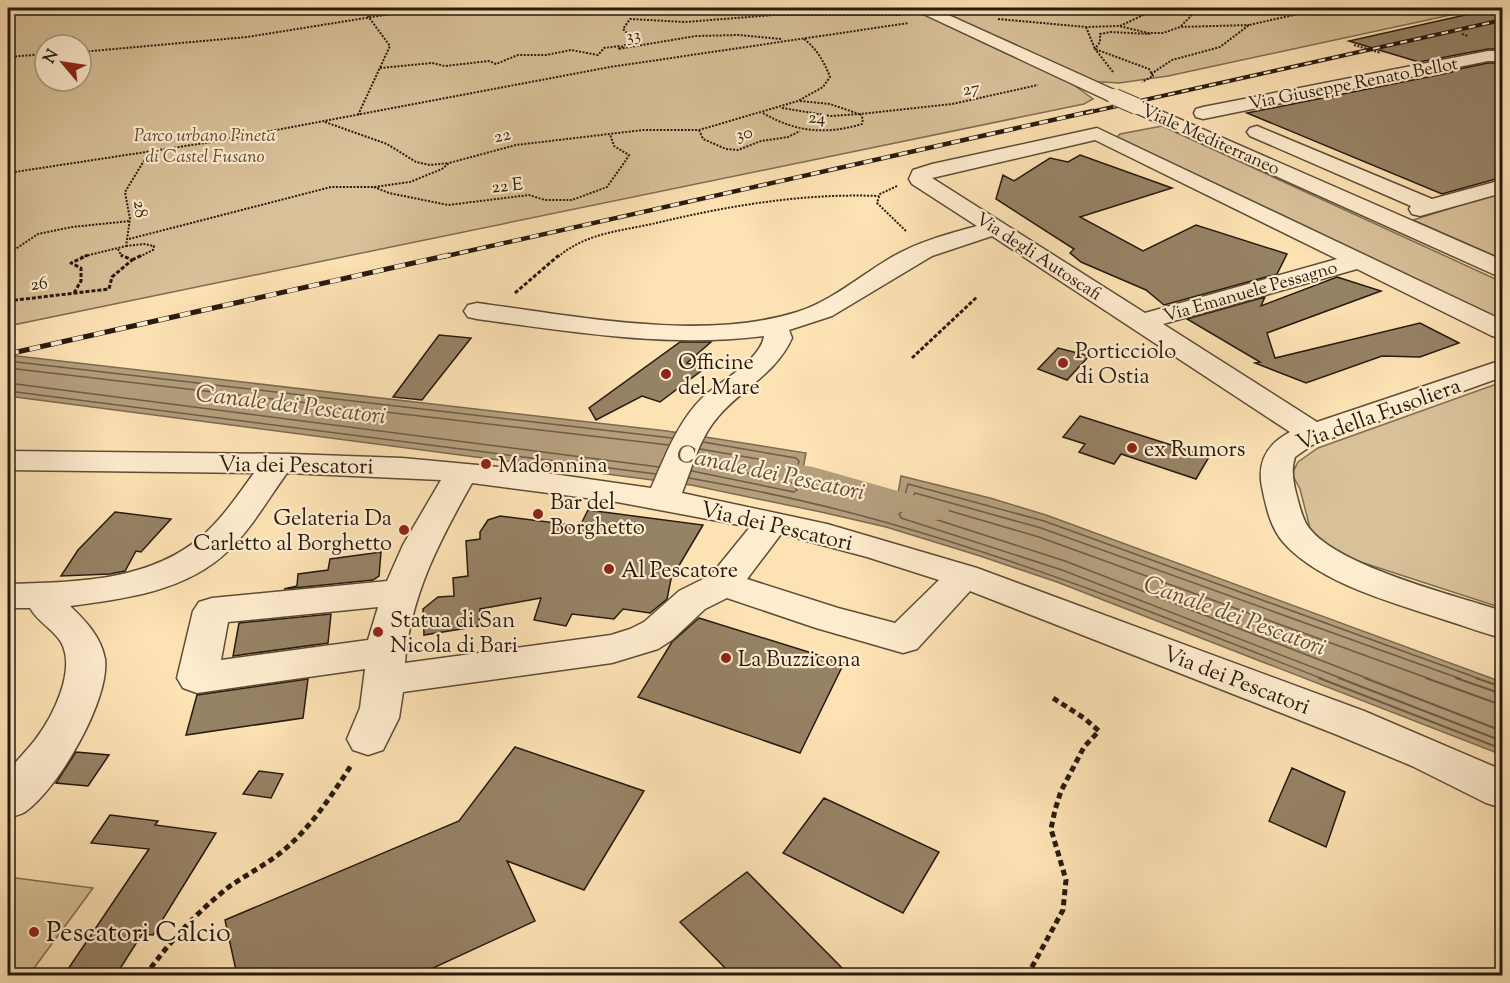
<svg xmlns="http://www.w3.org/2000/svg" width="1510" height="983" font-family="'Sorts Mill Goudy',serif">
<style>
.green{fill:#d8c098;stroke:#7f6d54;stroke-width:1.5;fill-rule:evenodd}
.water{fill:#b49e7c;stroke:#7b6950;stroke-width:1.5}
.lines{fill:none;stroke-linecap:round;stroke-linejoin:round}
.shore-far1{stroke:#6d5c46;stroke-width:1.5}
.shore{stroke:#6d5c46;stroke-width:2}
.canal{fill:#b49e7c;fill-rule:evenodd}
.building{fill:#968265;stroke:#261a0f;stroke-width:1.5}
.minor-casing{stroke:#5c4c38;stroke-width:3}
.path-far2{stroke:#261a0f;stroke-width:2;stroke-dasharray:2 1.5;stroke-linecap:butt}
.path-far1{stroke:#261a0f;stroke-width:3;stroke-dasharray:4 2;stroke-linecap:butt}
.path{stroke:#261a0f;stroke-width:5;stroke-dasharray:6 4;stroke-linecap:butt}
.minor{fill:#feecce;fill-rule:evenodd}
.rail-far2-casing{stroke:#261a0f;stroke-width:4}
.rail-far1-casing{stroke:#261a0f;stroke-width:4.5}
.rail-casing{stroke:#261a0f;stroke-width:5}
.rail-far2{stroke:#feecce;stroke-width:2;stroke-dasharray:7;stroke-linecap:butt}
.rail-far1{stroke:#feecce;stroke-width:3;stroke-dasharray:9;stroke-linecap:butt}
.rail{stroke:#feecce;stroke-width:4;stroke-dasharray:11;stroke-linecap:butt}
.minor-bridge-casing{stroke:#5c4c38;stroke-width:18;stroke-linecap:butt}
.path-bridge{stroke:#261a0f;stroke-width:2;stroke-dasharray:2 1.5;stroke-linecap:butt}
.minor-bridge{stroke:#feecce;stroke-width:16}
.poi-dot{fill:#8f2418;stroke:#feecce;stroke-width:2}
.labels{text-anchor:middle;stroke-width:4.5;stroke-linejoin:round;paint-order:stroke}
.far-street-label{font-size:18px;fill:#261a0f;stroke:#feecce}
.far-park-label{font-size:18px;font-style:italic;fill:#5b4c38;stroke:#feecce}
.poi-label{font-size:22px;fill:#261a0f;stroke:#feecce;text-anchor:start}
.street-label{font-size:22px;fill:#261a0f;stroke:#feecce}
.water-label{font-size:24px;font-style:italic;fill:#5f4f3b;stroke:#feecce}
.near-poi-label{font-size:27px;fill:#261a0f;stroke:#feecce;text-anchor:start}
</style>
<rect width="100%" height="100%" fill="#fde2b4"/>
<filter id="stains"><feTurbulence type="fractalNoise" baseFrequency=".00333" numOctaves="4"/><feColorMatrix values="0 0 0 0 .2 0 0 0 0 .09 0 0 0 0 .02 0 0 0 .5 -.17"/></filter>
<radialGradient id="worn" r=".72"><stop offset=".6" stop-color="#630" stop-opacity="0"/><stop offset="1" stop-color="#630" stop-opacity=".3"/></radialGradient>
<path class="green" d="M8 8H1483L1168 76 1119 83 1067 80 1093 99 1084 104 8 326ZM45 45H81V81H45Z
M1162 126 1502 282V321L1117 137 1120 134Z
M1502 192V259L1413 220Z
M1502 382V608L1333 553 1310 528 1300 489 1292 474 1298 462 1318 448Z
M8 877 93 888 29 975H8Z"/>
<path class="water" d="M8 355 667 431 806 453 802 474 897 499 901 476 990 498 1046 515 1502 682V755L1057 582 977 555 886 527 821 512 691 485 8 396Z"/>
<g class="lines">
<path class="shore-far1" d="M8 361 672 438
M8 368 669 445
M8 383 659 467
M8 391 656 474
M703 442 796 458 799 461 796 474 800 480 895 505 903 502 908 484 1044 521 1480 679
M728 463 777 471 780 476 776 479 727 469 724 465Z
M692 471 794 492 797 490 789 478 788 464 700 449
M689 478C756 490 822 504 888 523 1036 565 1180 623 1323 679
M1343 679 1062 570 901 518 899 514 908 507 915 493 1041 528 1461 679
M1369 679 1065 561 919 514 917 510 923 503 1039 537 1430 679"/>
<path class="shore" d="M1319 678 1502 749
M1339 678 1502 741
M1365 678 1502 731
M1426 678 1493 702 1502 703
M1456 678 1502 694
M1476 678 1502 687"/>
<path class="canal" d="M764 459 813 467 944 504 949 511 944 518 933 521 799 483 753 475 749 468 753 461Z"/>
</g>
<path class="building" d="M1496 8H1503V49H1488L1419 62 1349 41Z
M1488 63H1503V177L1442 194 1247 113 1453 72 1449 71Z
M1080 155 1172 188 1080 217 1143 251 1196 225 1287 254 1277 274 1164 305 1146 290 1081 262 1070 253 1074 249 996 199 1003 175 1014 181 1050 158 1068 162Z
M1337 277 1381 291 1267 333 1275 358 1420 323 1459 343 1420 357 1382 356 1306 383 1255 363 1260 362 1187 319 1265 297 1261 306Z
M439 335 471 338 422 400 393 397Z
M680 342H711L687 363 705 368 660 402 642 396 596 420 589 408Z
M1058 348 1089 356 1067 380 1038 369Z
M1080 416 1209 457 1196 479 1121 454 1114 464 1079 452 1085 444 1063 437Z
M588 510 703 525 671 579 667 599 650 613 623 609 614 619 572 614 566 626 534 620 541 598 480 609 479 626 424 635 423 609 438 597 454 596 453 578 468 576 466 541 480 539V532L488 520 500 516 580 526Z
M115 512 171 519 141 552 136 551 125 571 110 574 61 576 78 550Z
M381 552 379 576 373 580 284 589 297 586 298 574 328 570 330 559Z
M331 614 328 643 233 656 239 623Z
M699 618 844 663 800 753 638 697 672 642Z
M308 679 303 718 186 735 197 695Z
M515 747 644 791 584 890 507 861 535 921 418 975H237L225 920 459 821Z
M76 752 109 755 88 786 56 783Z
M1292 768 1345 792 1326 847 1269 821Z
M259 771 283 774 271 798 243 794Z
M824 798 939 852 903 913 783 853Z
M110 815 158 821 155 825 216 833 153 935 142 934 116 975H64L149 849 91 843Z
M747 872 849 975H732L680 922Z"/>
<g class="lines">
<g class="minor-casing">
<path id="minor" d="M914 8H933L1121 93 1124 97 1121 101H1109L917 11Z
M1488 51H1502V61H1488L1203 119 1196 117 1194 113 1196 109 1203 107Z
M1136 100 1502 260V276L1493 274 1129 110 1127 106 1129 102Z
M1257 126 1432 199 1502 180V193L1420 216 1412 214 1409 209 1411 206 1250 136 1247 132 1250 128Z
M1097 128 1502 320V338L1492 336 1357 269 1163 324 1317 422 1502 360V377L1312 445 1295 457C1291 469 1293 481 1296 493 1299 504 1302 519 1309 528 1339 567 1454 595 1502 611V638C1482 633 1462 625 1442 619 1391 602 1319 583 1283 542 1270 527 1266 506 1262 487 1257 462 1267 444 1290 432L992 236 932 256 832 316 789 330 792 338C776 374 741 389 717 418 699 439 692 468 682 493L827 524 977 568 1364 711 1502 770V808L1486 803 1412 766 1335 734 970 591 917 649 903 653 816 628 727 598 705 609 672 640 658 649 612 663 403 692 399 718 383 750 368 755 353 750 347 739 360 708 365 669 197 693 183 688 177 678 193 611 199 602 212 598 387 581 403 545 441 480 287 473C268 499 252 528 228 551 187 591 124 599 70 606 86 621 101 637 105 659 110 700 58 789 25 812 20 815 13 816 8 818 8 808 5 779 9 772 15 761 27 751 35 740 52 718 77 670 61 642 53 629 38 622 30 608H8V584C74 582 148 582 201 537 222 519 238 495 254 473L8 470V451L290 454 402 458 511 468 651 488C665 457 677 423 702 398 719 382 761 360 764 336 668 348 572 332 477 319L468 317 464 311 468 305 477 303C575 316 702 342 797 312 832 301 861 275 892 257 918 242 947 234 977 226L912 184 909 179 913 170 932 164ZM1095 140 1337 259 1145 313 932 178ZM472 483 617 502 750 527 711 575 679 591 644 622 630 629 611 635 405 663C410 596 440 540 472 483ZM781 534 867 557 939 580 895 623 838 608 747 579ZM378 607 368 640 221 660 228 622Z"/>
</g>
<path class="path-far2" d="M868 8 894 13
M998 19 1086 27 1119 26 1148 33H1163L1180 27 1249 25
M1120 26 1158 8
M1181 26 1191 16 1193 8
M1086 27 1095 49 1149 69 1153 76 1142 82
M1462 34 1468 36
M781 39 739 35 696 36 618 49 634 40 623 29 630 19 685 22 774 15H901
M81 52 247 37 428 8
M8 57 45 54
M380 68 432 63 445 66 489 61 496 64 518 55H546L571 50 598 55 604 48 620 46
M1113 72 1095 49 1100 42V34L1111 32 1150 34
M1151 74 1172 60 1220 47 1249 25 1325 8
M800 101 830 104 859 114
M782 108 831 116 860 114 952 104 1038 85
M763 113C795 132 826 135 862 124L863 119 860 114
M358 115 390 46 362 8
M325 122 387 144 416 162 430 165 449 163
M699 130 703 139 726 149 738 150 761 141 788 137 800 131
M8 173 218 141 610 67 909 23
M897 186 880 194 877 203 907 232
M374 187 389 193 448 205 529 195 545 200H572L607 187 626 160 629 155 614 146 610 134
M129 239 331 187H374L410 182 442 169 449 163 516 145 643 130H699L798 101 823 87 830 77C824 61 816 48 803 38
M126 246 144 244 154 246 153 250 139 257
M118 249 122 257
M8 254 38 234 72 227 130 221
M81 257 126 246 130 219 125 192 148 154
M558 257C584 234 619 231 652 224 727 206 801 193 879 196"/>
<path class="path-far1" d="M132 260 142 255
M74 293 81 281V268L71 263 88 255
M515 293 559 255
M8 301 109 289 112 277 132 260 121 255
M912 358 977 297"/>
<path class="path" d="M145 976C169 942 197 912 230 886 248 874 267 864 284 850 312 826 332 795 352 764
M1027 976 1063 910 1066 880 1051 829 1055 810 1061 791 1084 747 1099 731 1084 718 1053 698"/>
<use href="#minor" class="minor"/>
<g class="rail-far2-casing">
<path id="rail-far2" d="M1086 113 1502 20"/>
</g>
<g class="rail-far1-casing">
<path id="rail-far1" d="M442 257 1093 111"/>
</g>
<g class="rail-casing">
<path id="rail" d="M8 354 449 255"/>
</g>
<use href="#rail-far2" class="rail-far2"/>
<use href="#rail-far1" class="rail-far1"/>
<use href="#rail" class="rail"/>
<g class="minor-bridge-casing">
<path id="minor-bridge" d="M1115 97 1136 106"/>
</g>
<path class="path-bridge" d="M1354 45 1381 53"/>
<use href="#minor-bridge" class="minor-bridge"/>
</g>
<g class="poi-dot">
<circle cx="1063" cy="363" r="6"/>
<circle cx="666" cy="374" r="6"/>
<circle cx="1132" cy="448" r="6"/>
<circle cx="486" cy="464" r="6"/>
<circle cx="538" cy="514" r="6"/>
<circle cx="404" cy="530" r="6"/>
<circle cx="609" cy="569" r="6"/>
<circle cx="378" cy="632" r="6"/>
<circle cx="726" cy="658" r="6"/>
<circle cx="34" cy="932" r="6"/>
</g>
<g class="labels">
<g class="far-street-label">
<text transform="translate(633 35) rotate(-9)" y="6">33</text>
<text transform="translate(1353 83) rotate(-11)" y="6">Via Giuseppe Renato Bellot</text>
<text transform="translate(971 88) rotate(-11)" y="6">27</text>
<text transform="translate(817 117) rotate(3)" y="6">24</text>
<text transform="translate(744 133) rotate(-13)" y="6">30</text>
<text transform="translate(502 135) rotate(-12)" y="6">22</text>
<text transform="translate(1211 139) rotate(24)" y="6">Viale Mediterraneo</text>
<text transform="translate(507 185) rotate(-6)" y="6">22 E</text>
<text transform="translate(141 209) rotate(83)" y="6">28</text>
<text transform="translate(1039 256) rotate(33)" y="6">Via degli Autoscafi</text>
<text transform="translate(39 283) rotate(-6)" y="6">26</text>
<text transform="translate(1250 291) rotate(-16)" y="6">Via Emanuele Pessagno</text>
</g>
<g class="far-park-label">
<text x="205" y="141">Parco urbano Pineta<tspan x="205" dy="21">di Castel Fusano</tspan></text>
</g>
<g class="poi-label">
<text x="1075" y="358">Porticciolo<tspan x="1075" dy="25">di Ostia</tspan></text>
<text x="678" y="369">Officine<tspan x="678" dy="25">del Mare</tspan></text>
<text x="1144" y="456">ex Rumors</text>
<text x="498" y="472">Madonnina</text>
<text x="550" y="509">Bar del<tspan x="550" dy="25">Borghetto</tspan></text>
<text x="392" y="525" text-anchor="end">Gelateria Da<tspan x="392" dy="25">Carletto al Borghetto</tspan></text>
<text x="621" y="577">Al Pescatore</text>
<text x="390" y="627">Statua di San<tspan x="390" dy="25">Nicola di Bari</tspan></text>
<text x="738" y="666">La Buzzicona</text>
</g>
<g class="street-label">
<text transform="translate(1378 413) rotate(-20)" y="8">Via della Fusoliera</text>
<text transform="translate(296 464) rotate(1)" y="8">Via dei Pescatori</text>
<text transform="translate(777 525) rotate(13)" y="8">Via dei Pescatori</text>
<text transform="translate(1237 679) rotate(21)" y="8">Via dei Pescatori</text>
</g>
<g class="water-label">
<text transform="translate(291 404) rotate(7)" y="8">Canale dei Pescatori</text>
<text transform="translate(771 472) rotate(12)" y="8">Canale dei Pescatori</text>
<text transform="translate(1235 615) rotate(20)" y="8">Canale dei Pescatori</text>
</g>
<g class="near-poi-label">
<text x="46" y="941">Pescatori Calcio</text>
</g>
</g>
<rect width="1510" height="983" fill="none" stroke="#fde2b4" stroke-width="30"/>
<rect x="9" y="9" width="1492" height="965" fill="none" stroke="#261a0f" stroke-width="3"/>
<rect x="15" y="15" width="1480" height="953" fill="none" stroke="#261a0f" stroke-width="1.5"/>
<g transform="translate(63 63) rotate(299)"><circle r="28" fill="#feecce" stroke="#a89882" stroke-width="1.5"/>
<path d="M0-4.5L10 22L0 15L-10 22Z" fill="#8f2418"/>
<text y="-9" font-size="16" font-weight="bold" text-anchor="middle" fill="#261a0f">N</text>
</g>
<rect width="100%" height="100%" filter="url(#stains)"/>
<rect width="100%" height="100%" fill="url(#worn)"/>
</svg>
